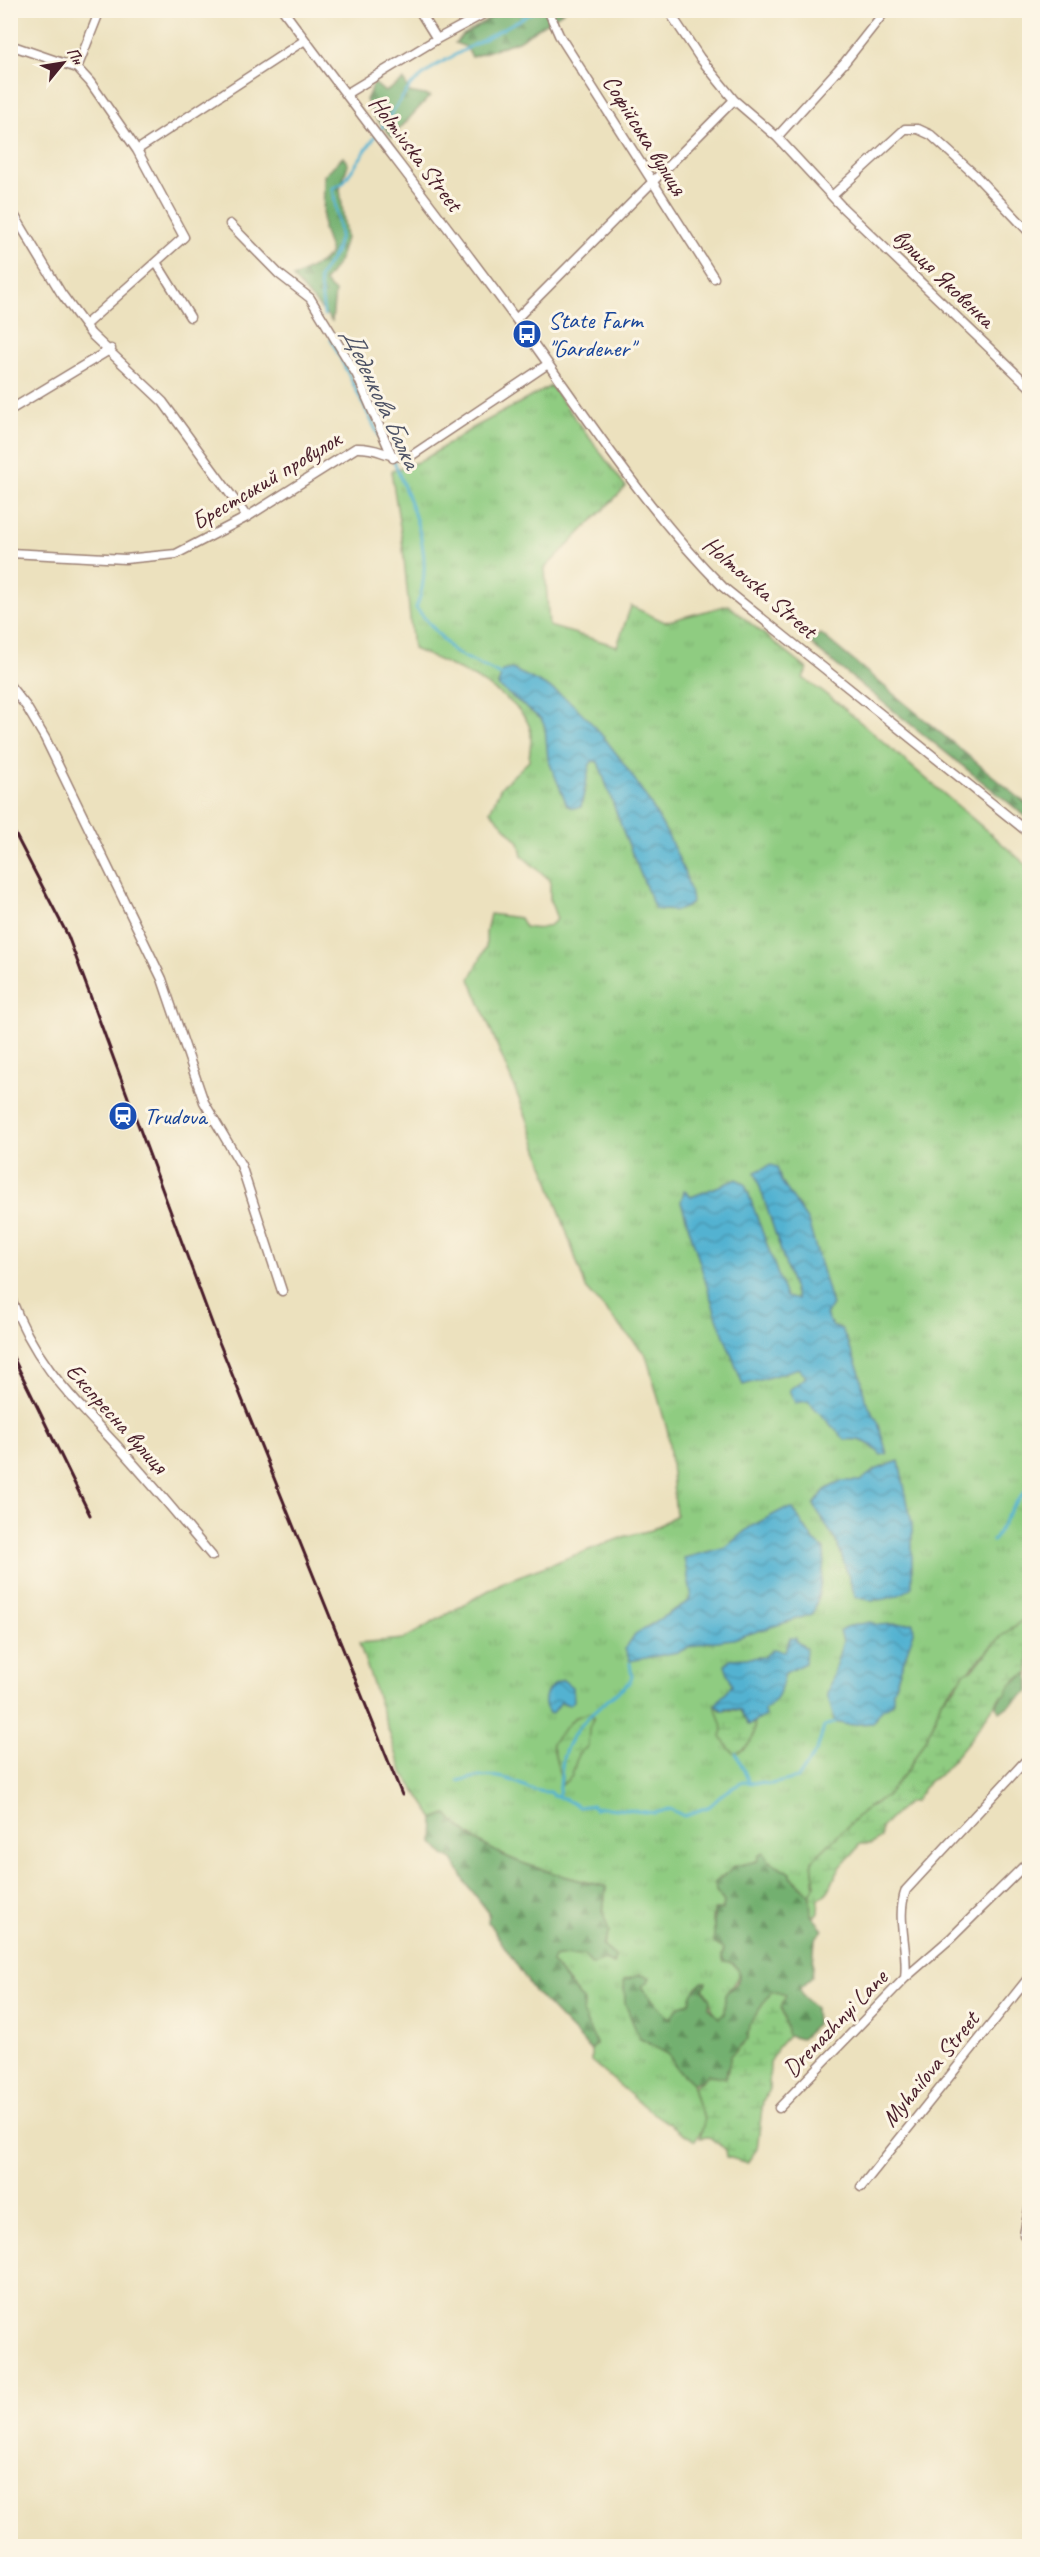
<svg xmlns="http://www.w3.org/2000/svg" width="1040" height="2557" font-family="Caveat,sans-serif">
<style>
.grass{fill:url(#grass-tufts);stroke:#6c7656;stroke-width:1.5}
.forest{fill:url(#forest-firs);stroke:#5e684d;stroke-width:1.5}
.wetland{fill:url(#wetland-marsh);stroke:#6c7656;stroke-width:1.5}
.water{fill:url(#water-waves);stroke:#4e687e;stroke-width:1.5}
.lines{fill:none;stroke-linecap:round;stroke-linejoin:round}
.stream{stroke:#53b2d1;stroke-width:3}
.street-casing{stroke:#9b8074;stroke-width:11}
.street{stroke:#fff;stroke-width:8}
.rail{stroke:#4a1f2b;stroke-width:3}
.labels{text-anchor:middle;stroke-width:6;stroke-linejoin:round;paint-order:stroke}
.street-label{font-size:24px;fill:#4a1f2b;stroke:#fcf5e5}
.transit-label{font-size:24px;fill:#164399;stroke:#fcf5e5;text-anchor:start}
.water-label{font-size:26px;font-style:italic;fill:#4d5265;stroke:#fcf5e5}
</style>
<defs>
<pattern id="grass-tufts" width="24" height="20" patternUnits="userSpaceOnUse" patternTransform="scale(1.5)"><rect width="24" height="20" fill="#8fcc81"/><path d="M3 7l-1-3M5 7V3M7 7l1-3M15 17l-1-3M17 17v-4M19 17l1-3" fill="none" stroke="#7daf70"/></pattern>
<pattern id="forest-firs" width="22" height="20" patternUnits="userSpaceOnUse" patternTransform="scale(1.5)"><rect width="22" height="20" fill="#73b06f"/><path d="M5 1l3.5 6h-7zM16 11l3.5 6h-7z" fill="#608f5b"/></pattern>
<pattern id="wetland-marsh" width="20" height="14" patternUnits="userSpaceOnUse" patternTransform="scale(1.5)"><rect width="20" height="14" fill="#8fcc81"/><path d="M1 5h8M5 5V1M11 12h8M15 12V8" fill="none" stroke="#7daf70"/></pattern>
<pattern id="water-waves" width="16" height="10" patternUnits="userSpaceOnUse" patternTransform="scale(1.5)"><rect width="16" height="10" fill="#53b2d1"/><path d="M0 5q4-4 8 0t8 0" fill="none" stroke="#4790aa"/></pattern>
</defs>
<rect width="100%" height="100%" fill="#fcf5e5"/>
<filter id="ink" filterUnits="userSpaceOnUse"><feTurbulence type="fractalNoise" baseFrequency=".0167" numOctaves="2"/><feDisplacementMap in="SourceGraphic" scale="12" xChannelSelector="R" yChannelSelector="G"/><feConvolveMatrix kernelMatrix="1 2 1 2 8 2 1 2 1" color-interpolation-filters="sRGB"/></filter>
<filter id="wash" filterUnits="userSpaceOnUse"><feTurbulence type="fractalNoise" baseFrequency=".008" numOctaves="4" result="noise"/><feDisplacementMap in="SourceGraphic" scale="24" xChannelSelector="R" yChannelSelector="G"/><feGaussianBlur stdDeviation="1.35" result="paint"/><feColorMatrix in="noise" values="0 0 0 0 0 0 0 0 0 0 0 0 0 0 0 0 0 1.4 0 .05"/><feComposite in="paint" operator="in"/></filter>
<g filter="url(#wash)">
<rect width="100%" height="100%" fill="#ece1be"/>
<path class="grass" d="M551 386 626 487 545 568 549 626 617 646 631 606 665 622 728 605 807 669 803 678 838 703 1029 867V1615L1002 1636 941 1700 933 1725 908 1770 885 1797 863 1811 812 1861 815 1885 810 1895C797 1880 783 1869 767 1859L720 1877 716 1891 724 1902 723 1910 712 1916C714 1926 715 1942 724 1949L722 1956 724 1961C753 1964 733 1984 725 1995V2014L719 2018C709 2009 711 1998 703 1988L706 1982 690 2003 670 2019C656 2005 641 1996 640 1975L639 2038 668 2054 677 2069 692 2083 698 2105 705 2118 704 2127 695 2141 647 2109 591 2061V2050L596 2044 583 2015 584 2002 551 1963 553 1957C572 1951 596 1956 614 1964L616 1957 603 1946 609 1932 603 1913 606 1887C551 1873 486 1860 447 1814L434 1819 402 1771 359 1643 404 1639 503 1582 626 1536 652 1530 676 1515 668 1433 646 1355 586 1288 528 1121 470 979 486 947V932L490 914 520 918 525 927C538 930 548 929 557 919L550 900V880L522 856 519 842 490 811 501 787 529 761C529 752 533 737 530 728 518 693 446 663 413 649L402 539 391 471 423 460 473 428Z"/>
<path class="forest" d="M502 11H564L518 41 472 57 466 47 455 43 463 35Z
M404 80 409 92 430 96 392 137 372 113 366 100 374 83 385 92Z
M343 157 348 164 340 189 346 238 339 262 324 282 335 292 332 321 293 278 320 263 331 253 323 229 324 175Z
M821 634 1029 806V819L815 648 810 640Z
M1029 1673V1691L1000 1712 996 1706C1003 1691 1013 1680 1029 1673Z
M447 1814C486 1860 551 1873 606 1887L603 1913 609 1932 603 1946 616 1957 614 1964 605 1960 592 1965 584 1955C573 1957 565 1954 554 1957L552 1963 584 2002 583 2015 596 2044 591 2050 534 1991 488 1922 489 1913 466 1883 453 1860 445 1856 433 1843 434 1819Z
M764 1853 769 1861 791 1873V1878L810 1895 811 1915 823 1929 815 1939 812 1977 800 1988 801 1994 815 2008 816 2025 801 2039 788 2036 781 2007 772 1991 749 2025 748 2039 727 2069 726 2078 692 2083 677 2069 668 2054 639 2038 625 2003 624 1980 640 1975 650 1977 648 1982 641 1987 670 2019 679 2006 690 2003 692 1994 701 1982H706L703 1989 710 2000 709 2007 719 2018 724 2014 725 1995C728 1990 733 1987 736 1984 744 1972 735 1962 724 1961L722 1956 724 1949 714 1943V1910H723L724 1902 716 1891 715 1882 730 1871 732 1867 757 1861 759 1855Z"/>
<path class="wetland" d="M1029 1615V1673C1017 1678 1011 1681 1006 1694L1000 1697 971 1738 941 1774 929 1781 915 1801 907 1803 881 1828V1838L871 1844H860C855 1852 850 1856 844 1863 832 1874 835 1890 819 1899L818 1912 815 1916 811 1915 810 1895 815 1885 812 1861 863 1811 885 1797 908 1770 933 1725 941 1700 956 1687 964 1673 972 1670 1002 1636Z
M715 1705 721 1710H740L749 1725 754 1723C757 1737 748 1749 735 1753L728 1748 721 1736 723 1730Z
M591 1712 594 1717 589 1729 588 1746 578 1754 572 1776 562 1785 552 1743 574 1718Z
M772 1991 786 1995 781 2007 788 2036 778 2047 770 2063 769 2089 763 2101 757 2149 747 2163 727 2157 726 2150 709 2137 700 2138 705 2118 698 2105 693 2086 702 2082 707 2074 726 2078 731 2056 748 2039 749 2025Z"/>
<path class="water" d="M512 669C528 677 546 685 561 695 605 724 688 850 692 903 681 913 669 911 655 909L623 831 598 762 593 761 590 764 581 807 572 808 567 805 548 759 545 727 541 719 498 686 502 671Z
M771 1165 777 1167 781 1181 808 1221 832 1305 826 1315 833 1327 842 1329 860 1373 865 1399 878 1422 887 1454 881 1455C870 1443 862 1438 845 1440L808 1401 795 1403 789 1390 806 1377 799 1368 743 1385 716 1315 681 1202 684 1190 691 1197 737 1179 745 1184 786 1297 797 1300 755 1172Z
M899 1461 912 1524V1587C898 1599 872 1604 855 1596L838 1545 814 1505 825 1490 841 1481H860L875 1470Z
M784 1509H793L814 1541 824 1549C826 1559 818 1606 812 1614L733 1639 702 1643 678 1652 630 1661 625 1649 635 1634 689 1601 691 1593 684 1558 726 1547 750 1527Z
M870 1622 878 1625 913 1623 914 1632 893 1691V1703L882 1709 872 1723 848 1725 835 1722 827 1694 843 1641 840 1632 845 1627Z
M790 1638H796L797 1642 806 1648 805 1663 785 1673C781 1690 778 1702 764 1710L765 1716 749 1725 740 1710 726 1708 724 1711 715 1705 732 1685 725 1665 730 1659 764 1657 773 1649 785 1651Z
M563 1680 573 1688 574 1701 569 1705 561 1702 552 1714 549 1713C539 1699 548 1685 563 1680Z"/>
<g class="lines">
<path class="stream" d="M324 315 319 278 335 253 340 235 333 188 343 183 411 85 435 66 537 10
M331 339 381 440
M393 458C411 508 438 555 416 608L454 652 503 676
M993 1541 1013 1506 1030 1486
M736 1753 749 1782
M458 1781C475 1776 499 1774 515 1782 528 1788 538 1793 551 1792L553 1796 563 1798 579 1807 593 1805 594 1809 598 1807 655 1813 670 1809 684 1816 710 1806 725 1792 743 1782 771 1784 798 1778 817 1750 824 1727 835 1722
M558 1797C562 1783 560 1769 564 1755 573 1724 605 1703 629 1683L632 1677 630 1663"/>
</g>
</g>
<g filter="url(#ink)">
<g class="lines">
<g class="street-casing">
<path id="street" d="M283 10C359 114 439 214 515 318 582 409 643 507 723 587L1030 834
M419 10 437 39
M548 10 559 35 714 278
M668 10 700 58 734 100 777 137 843 208 1030 387
M10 45 77 68 90 82 137 150 184 237 85 325
M77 68 100 10
M346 94 437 39 491 10
M777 137 845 62 886 10
M137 150 305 40
M832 196 905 129H918L931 135 975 175 1030 233
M10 208 61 293 91 334 163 402 247 517
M230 224 279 274 310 298 357 375 393 458
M156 262 190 317
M516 319 734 100
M10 410 111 349
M10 553 125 559 176 554 247 517 356 448C382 447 384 459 411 456L548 364
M10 686 26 706 45 738 162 979 204 1102 241 1165 282 1291
M10 1296C39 1373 79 1403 131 1461 159 1492 185 1524 212 1556
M905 1978 951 1938 1030 1860
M779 2108 905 1978C909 1948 895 1918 906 1890L1030 1756
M861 2187 1030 1976
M1030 2204 1024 2235 1030 2236"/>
</g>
<use href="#street" class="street"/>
<path class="rail" d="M10 824 68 936 219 1342 402 1795
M10 1351 90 1515"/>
</g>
</g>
<defs>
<g id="bus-disc" transform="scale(1.5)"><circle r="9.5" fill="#1a4fb4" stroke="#fcf5e5"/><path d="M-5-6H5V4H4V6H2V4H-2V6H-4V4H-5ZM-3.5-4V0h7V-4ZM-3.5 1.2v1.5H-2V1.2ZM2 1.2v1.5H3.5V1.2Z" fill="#fff"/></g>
<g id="station-disc" transform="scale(1.5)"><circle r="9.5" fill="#1a4fb4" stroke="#fcf5e5"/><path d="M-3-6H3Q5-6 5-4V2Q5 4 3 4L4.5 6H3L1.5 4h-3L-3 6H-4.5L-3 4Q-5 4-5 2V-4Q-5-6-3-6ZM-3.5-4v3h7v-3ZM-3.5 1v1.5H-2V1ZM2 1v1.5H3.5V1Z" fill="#fff"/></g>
</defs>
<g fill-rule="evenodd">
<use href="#bus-disc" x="527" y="334"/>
<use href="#station-disc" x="123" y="1116"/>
</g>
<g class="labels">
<g class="street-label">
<text transform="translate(645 135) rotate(58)" y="8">Софійська вулиця</text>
<text transform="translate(416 153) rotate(53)" y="8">Holmivska Street</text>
<text transform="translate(944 278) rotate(44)" y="8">вулиця Яковенка</text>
<text transform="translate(266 480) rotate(-31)" y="8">Брестський провулок</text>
<text transform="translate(760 587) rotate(41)" y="8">Holmovska Street</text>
<text transform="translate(117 1418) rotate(48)" y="8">Експресна вулиця</text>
<text transform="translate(835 2023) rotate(-46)" y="8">Drenazhnyi Lane</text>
<text transform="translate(930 2069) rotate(-51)" y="8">Myhailova Street</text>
</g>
<g class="transit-label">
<text x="548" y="328">State Farm<tspan x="548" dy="28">"Gardener"</tspan></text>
<text x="144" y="1124">Trudova</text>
</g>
<g class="water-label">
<text transform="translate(382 398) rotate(65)" y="9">Деденкова Балка</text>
</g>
</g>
<rect width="1040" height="2557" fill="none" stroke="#fcf5e5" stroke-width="36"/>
<g transform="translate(63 63) rotate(60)" stroke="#fcf5e5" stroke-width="4.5" paint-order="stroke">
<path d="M0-4.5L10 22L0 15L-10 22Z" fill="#4a1f2b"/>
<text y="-9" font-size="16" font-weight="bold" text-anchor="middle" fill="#4a1f2b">Пн</text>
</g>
</svg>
